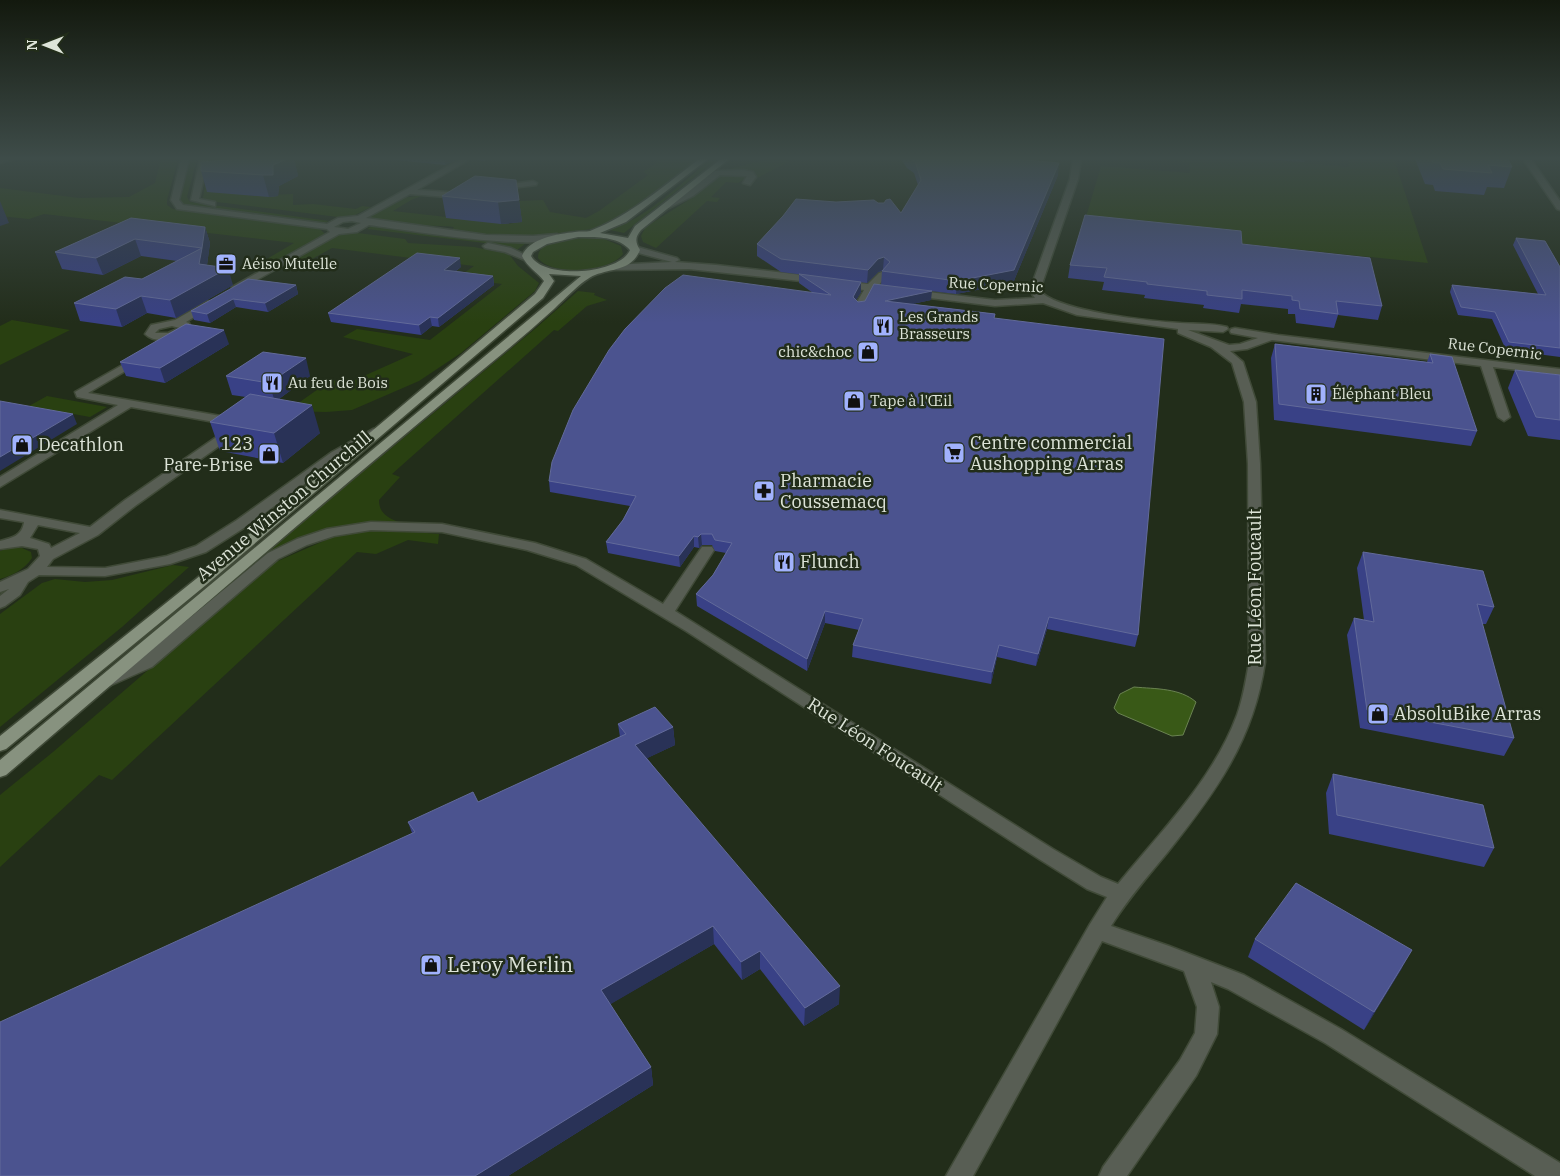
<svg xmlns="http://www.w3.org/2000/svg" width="1560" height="1176" font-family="'IBM Plex Serif',serif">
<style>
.green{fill:#294011}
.water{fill:#395917;stroke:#6a8351}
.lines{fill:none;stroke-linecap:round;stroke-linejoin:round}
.minor-casing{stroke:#404a38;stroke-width:3}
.major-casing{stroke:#404a38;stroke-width:3}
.minor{fill:#585e54;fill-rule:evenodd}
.major{fill:#87927f;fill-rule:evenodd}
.wall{fill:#394186}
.shaded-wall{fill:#293257}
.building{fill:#4b538f;stroke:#626a9a}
.labels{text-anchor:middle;stroke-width:5;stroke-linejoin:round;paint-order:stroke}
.far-poi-label{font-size:15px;fill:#dde4d8;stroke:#222d1a;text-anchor:start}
.far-street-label{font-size:15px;fill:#dde4d8;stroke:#222d1a}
.poi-label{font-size:18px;fill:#dde4d8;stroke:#222d1a;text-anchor:start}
.street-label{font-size:18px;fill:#dde4d8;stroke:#222d1a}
.near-poi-label{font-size:21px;fill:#dde4d8;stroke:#222d1a;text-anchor:start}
</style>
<rect width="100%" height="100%" fill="#222d1a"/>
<path class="green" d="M161 159H178L167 200V205L173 209 319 228 325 234 268 265 260 263 294 243 44 214 29 219 0 216V188L79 198 129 197 155 183Z
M189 159H197L187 197 190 202 329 221 324 223 185 206 180 201Z
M209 159H219L218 172 251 195 249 196 293 194V205L313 204 356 209 362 206 371 207 355 215 338 217 209 201 203 198Z
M656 159H699L636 206 599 228 517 239 452 230 454 227C433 224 390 229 371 218V215L402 198 424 195 411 200 393 211 509 224 519 222V201L543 200 550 212 586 218 599 211 648 175 643 172 657 163Z
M711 159H717L624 233 610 230C648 217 680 184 711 159Z
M769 159H788V162L757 178 756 174 746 171 717 172Z
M1153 159H1263L1348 167 1350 159H1394L1428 263 1083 227 1101 166 1190 173 1189 162Z
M722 174 747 175V177L738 183 726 182 711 197 720 198 717 202 707 201 656 248 643 242 641 236 645 228 652 223 687 201Z
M372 226 507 242 526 243 517 250 501 245 367 229Z
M358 233 405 239 408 243 474 247 509 254 518 266 539 283 535 291 461 353 419 381 352 410 326 412 287 411 331 380 348 383 413 354 343 337 357 329 430 340 502 284 457 278 474 266 332 248 312 259 306 258 292 264 288 263 337 235Z
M583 238 604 239 621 246 623 254C610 272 552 277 538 258 537 240 571 239 583 238Z
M578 291 595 293 594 295 607 300 587 306 558 331 554 330 392 474 400 477 379 500C379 513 387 517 398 522 350 521 314 532 271 551L276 544 536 328Z
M12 320 70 330 0 365V326Z
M47 396 107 407 90 417 29 406Z
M388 530 439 534 438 544 408 540 376 554 357 552 112 780 99 775 0 867V795L53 752 271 564 335 536 359 532Z
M9 548H22L31 552 32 558C24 570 13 575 0 579V551Z
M173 565 189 567 122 627 0 727V614L42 583 55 579 85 582 112 580Z"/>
<path class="water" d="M1134 687C1156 689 1180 688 1196 702L1183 735 1172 736 1118 713 1114 708 1120 694Z"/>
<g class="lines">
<g class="minor-casing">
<path id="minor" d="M0 159H14L0 163Z
M181 159H189L179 200 183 205 327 224 338 218 358 216 461 159H470L417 190 463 193 467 195 466 197H447L410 194 366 218 486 235 533 236 557 234 561 237C541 253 400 229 369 225L357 232 339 234 235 292 232 291V287L330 232 327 229 177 209 171 200ZM352 221 361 223 348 229 334 227 343 222Z
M200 159H208L199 199 215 202V206L191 200Z
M1073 159H1081L1078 179 1041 287 1042 293C1065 312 1149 321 1180 323 1195 324 1212 323 1227 327L1228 329 1223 332 1188 330 1229 345 1240 344 1258 338 1231 333 1230 331 1231 329 1235 328 1278 335 1560 369V375L1493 367 1510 417 1504 421 1498 417 1481 366 1272 340 1247 349 1230 351 1243 362 1256 402 1260 464 1265 662C1254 740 1215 793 1167 853 1147 877 1127 900 1111 926L1169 946 1244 975 1341 1029 1560 1163V1176H1535L1325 1043 1228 989 1211 982 1219 1007 1217 1034 1196 1076 1127 1176H1099L1103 1167 1180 1060 1195 1033 1197 1007 1184 971 1102 941 973 1176H946L1090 924 1107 897 1087 889 1039 859 686 631 576 565 527 550 442 532 371 530 334 536 307 545 278 559 152 667 107 687 101 685 99 681 101 677 140 659 268 553 297 539 327 529 371 522 442 524 535 543 586 559 663 604 702 547H712L714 550 675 611 1053 849 1101 877 1118 884C1161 831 1213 780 1237 715 1243 698 1246 680 1249 662L1248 464 1244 402 1232 363 1211 347 1178 333V329L1077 315 1043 303 995 306 873 291 863 309 859 310 854 307 864 290 841 287 836 284 841 281 868 284 879 273 882 272 887 275 878 286 995 300 1035 298 1032 294 1031 287 1070 179Z
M1523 159H1531L1560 201V210L1557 209Z
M743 170 753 172 756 177 750 185 743 183 747 176 720 175 693 196 669 208 662 206 687 192 715 171Z
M533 181 537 183 536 185 497 190 493 188 497 186Z
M488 243 511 248 532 258 527 261 505 252 485 248 483 246Z
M634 246 677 258 679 260 675 262 716 265 819 277 824 280 819 283 689 269 609 270V266L612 265 672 262 631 251 629 249Z
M208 301 212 302V306L186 322 189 323 191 329C181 340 156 345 145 334L151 325 175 320ZM172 326 180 328 168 333H155L159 329Z
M140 355 144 356 146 358 144 360 88 393 238 419 244 423 243 429 135 506 98 535 53 559 47 567 105 568 167 556 196 546 237 520 332 452 373 429 377 428 383 432 340 458 247 526 206 552 170 564 105 576 39 575 28 582 20 595 5 606 0 608V596L9 589 0 592V582L28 569 40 556 38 549 22 546 0 549V541C12 538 22 536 24 522L0 518V510L90 527 125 500 231 427V425L131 407 0 487V477L118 405 77 397 75 392ZM38 525 80 533 51 548 49 544 30 538Z"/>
</g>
<g class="major-casing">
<path id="major" d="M699 159H708L626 222 600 233 628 238 635 226 721 159H729L641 230C635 237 635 242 640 250 631 271 613 268 595 275 582 280 565 299 554 309 533 328 512 346 491 363 327 498 168 637 6 775L0 777V760L581 276 549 274 554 281 543 298 206 585 6 749 0 751V736L196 579 535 294 544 281C537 272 527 267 522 256 529 238 558 234 575 232 580 231 586 232 590 231 631 215 665 185 699 159ZM578 237C596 237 618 236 630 250 620 274 544 280 531 256L533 252 547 244Z"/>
</g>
<use href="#minor" class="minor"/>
<use href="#major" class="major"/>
</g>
<path class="wall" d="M236 159H294L298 176 279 186 278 196 269 197 207 192 201 171Z
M385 159H458L445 165Z
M472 159H488L484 161Z
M901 159H1020V160L1058 175 1013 283 956 294 881 285 882 271 878 272 867 283 781 272 757 256V244L836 202 878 203 901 213 918 185 914 173 907 168Z
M1263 159H1305L1304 162Z
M1415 159H1508L1512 167 1504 188 1487 187 1484 195 1435 191 1433 185 1425 184Z
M442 196 519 200 522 222 501 224 446 218Z
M205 227 210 243 207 265 233 285 176 318 147 313 122 327 80 321 74 303 142 279 177 261 141 256 103 275 62 269 55 252Z
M1516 238 1560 267V357L1506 350 1492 319 1458 315 1450 292 1452 285 1538 294 1513 245Z
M1242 244 1382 306 1378 320 1338 315 1334 328 1296 323 1295 314H1288V309L1241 304 1239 313 1203 308 1204 305 1144 298 1145 295 1102 290 1104 282 1068 278 1070 265Z
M461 267 456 271 493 276 494 285 439 327 432 326 421 335 331 322 328 313Z
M799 274 861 282V292L856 300 858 302 931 300 912 304 995 314 994 318 1138 635 1135 647 1047 629 1036 666 997 657 991 684 852 657 853 645 859 630 825 623 807 671 697 606 696 594 713 575 726 553 715 551 712 545H702L699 548 694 547 680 567 608 553 606 542 623 520 630 506 550 492 549 481 813 293 799 283Z
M248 279 296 285 298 294 268 312 236 307 210 323 194 320 191 311Z
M229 344 165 383 126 376 120 362Z
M1275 344 1427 362 1430 354 1477 431 1471 446 1274 420 1271 358Z
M1515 370 1560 375V440L1528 436 1508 388Z
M226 376H310L279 399 320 433 283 463 220 451 210 422 246 397 232 395Z
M1363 552 1494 607 1486 624H1482L1514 738 1504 756 1360 728 1347 635 1354 618 1364 620 1357 568Z
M618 724 673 727 675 745 647 758 839 1004 804 1026 760 969 742 980 714 944 610 1004 651 1067 653 1085 508 1176H0L412 833 408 822 478 802 620 737Z
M1333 774 1494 848 1484 867 1329 834 1326 793Z
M1255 939 1402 968 1364 1030 1248 957Z"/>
<path class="shaded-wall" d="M287 159H294L298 176 279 186 278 196 269 197 263 175 273 165Z
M444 159H458L445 165Z
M1059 163 1058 175 1013 283 956 294 957 281Z
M519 200 522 222 501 224 498 202Z
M0 201 9 223 0 226Z
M205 227 210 243 207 265 202 248Z
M135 239 141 256 103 275 96 258Z
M202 248 207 265 199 264Z
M884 257 883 270 878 272 867 283 868 270 878 259Z
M460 258 461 267 445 278 444 270Z
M228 268 233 285 176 318 170 300Z
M493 276 494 285 439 327 438 318Z
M861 282V292L852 306 853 297Z
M296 285 298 294 268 312 265 303Z
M932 291 931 300 884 310 885 301Z
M141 296 147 313 122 327 116 309Z
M233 299 236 307 210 323 207 314Z
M430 317 432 326 421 335 419 325Z
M224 330 229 344 165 383 160 368Z
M306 358 310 376 275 402 269 383Z
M312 405 320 433 283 463 274 433Z
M73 414 77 424 0 471V457Z
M701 534 702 545 699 548 698 537Z
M694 536V547L680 567 679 556Z
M825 611V623L807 671V659Z
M1049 617 1047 629 1036 666 1038 654Z
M999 645 997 657 991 684 992 672Z
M673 727 675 745 637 763 635 745Z
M713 926 714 944 604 1008 601 990Z
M1412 950 1402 968 1364 1030 1374 1012Z
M760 951V969L742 980 741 962Z
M840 986 839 1004 804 1026 805 1008Z
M651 1067 653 1085 508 1176H475Z"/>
<path class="building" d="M236 159H287L273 165V175H263L201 171V162Z
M911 159H1016L1059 163 1014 270 957 281 882 271 890 262 884 257 878 259 868 270 781 259 757 244 783 216 796 199 836 202 874 200 878 203H884L886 200 890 199 901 213 921 180 915 161Z
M1430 159H1508L1512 167 1488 165 1492 173 1443 169 1440 163 1432 162Z
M475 176 516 180 519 200 498 202 442 196Z
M1085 215 1241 231 1242 244 1370 258 1382 306 1336 301 1338 314 1300 309 1299 301 1292 300V296L1242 290V299L1207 295V291L1147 284V282L1104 277 1107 268 1070 265Z
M131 218 205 227 202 248 135 239 96 258 55 252Z
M1516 238 1545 241 1560 267V348L1509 342 1495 312 1461 307 1452 285 1546 295Z
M202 248 199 264 228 268 170 300 141 296 116 309 74 303 125 277 142 279Z
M417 253 460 258 444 270 493 276 438 318 430 317 419 325 328 313Z
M799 274 861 282 853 297 858 302 865 301 874 284 932 291 885 301 995 314 994 318 1164 339 1138 635 1049 617 1038 654 999 645 992 672 853 645 863 619 825 611 807 659 696 594 713 575 732 543 715 540 712 534H701L698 537 694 536 679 556 606 542 623 520 636 496 549 481 552 462 573 410 609 350 625 329 665 288 683 275 831 295Z
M248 279 296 285 265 303 233 299 207 314 191 311Z
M186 324 224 330 160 368 120 362Z
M1275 344 1433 363 1430 354 1452 357 1477 431 1279 404Z
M263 352 306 358 269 383 226 376Z
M1515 370 1560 375V420L1536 417Z
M250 394 312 405 274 433 210 422Z
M0 401 73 414 0 457Z
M1363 552 1483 571 1494 607 1477 604 1514 738 1367 710 1354 618 1374 622Z
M655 707 673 727 635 745 840 986 805 1008 760 951 741 962 713 926 601 990 651 1067 475 1176H0V1022L415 832 408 822 473 792 478 802 626 734 618 724Z
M1333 774 1483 805 1494 848 1337 815Z
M1296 883 1412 950 1374 1012 1255 939Z"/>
<linearGradient id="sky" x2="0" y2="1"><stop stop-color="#13190e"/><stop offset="0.49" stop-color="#3e4c49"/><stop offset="1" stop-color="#3e4c49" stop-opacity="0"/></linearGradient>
<rect width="1560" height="323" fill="url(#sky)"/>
<defs>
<g id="office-square" transform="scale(1.125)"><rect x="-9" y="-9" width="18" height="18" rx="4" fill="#a1b2fd" stroke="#222d1a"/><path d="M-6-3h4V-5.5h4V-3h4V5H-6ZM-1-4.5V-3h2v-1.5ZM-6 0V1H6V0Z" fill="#111"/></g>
<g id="restaurant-square" transform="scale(1.125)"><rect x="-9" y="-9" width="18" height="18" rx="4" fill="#a1b2fd" stroke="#222d1a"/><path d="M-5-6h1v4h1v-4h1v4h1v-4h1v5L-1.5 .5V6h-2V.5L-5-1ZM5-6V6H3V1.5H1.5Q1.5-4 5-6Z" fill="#111"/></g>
<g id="shop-square" transform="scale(1.125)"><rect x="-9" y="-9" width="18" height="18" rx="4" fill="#a1b2fd" stroke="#222d1a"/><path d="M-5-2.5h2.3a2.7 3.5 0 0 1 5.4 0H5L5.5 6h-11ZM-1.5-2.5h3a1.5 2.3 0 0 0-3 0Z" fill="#111"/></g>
<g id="building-square" transform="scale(1.125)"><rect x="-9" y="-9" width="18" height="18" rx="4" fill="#a1b2fd" stroke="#222d1a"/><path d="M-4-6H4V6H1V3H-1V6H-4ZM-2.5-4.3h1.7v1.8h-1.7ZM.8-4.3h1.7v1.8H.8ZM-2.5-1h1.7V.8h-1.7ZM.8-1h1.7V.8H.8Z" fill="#111"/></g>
<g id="supermarket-square" transform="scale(1.125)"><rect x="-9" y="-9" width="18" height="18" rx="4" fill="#a1b2fd" stroke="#222d1a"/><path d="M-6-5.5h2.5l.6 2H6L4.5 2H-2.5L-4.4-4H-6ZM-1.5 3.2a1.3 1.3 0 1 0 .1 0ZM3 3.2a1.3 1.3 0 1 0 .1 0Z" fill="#111"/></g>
<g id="pharmacy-square" transform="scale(1.125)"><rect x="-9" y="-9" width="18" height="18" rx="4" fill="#a1b2fd" stroke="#222d1a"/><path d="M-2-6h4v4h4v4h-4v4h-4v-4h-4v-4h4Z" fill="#111"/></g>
</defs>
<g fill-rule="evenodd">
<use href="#office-square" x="226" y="264"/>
<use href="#restaurant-square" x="883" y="326"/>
<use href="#shop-square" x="868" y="352"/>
<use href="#restaurant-square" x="272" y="383"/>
<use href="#building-square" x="1316" y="394"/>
<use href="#shop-square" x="854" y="401"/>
<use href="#shop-square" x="22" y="445"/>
<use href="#supermarket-square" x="954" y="453"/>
<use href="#shop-square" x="269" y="454"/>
<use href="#pharmacy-square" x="764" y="491"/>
<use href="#restaurant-square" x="784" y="562"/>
<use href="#shop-square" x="1378" y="714"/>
<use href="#shop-square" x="431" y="965"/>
</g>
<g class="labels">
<g class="far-poi-label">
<text x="242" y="269">Aéiso Mutelle</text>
<text x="899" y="322">Les Grands<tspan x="899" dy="17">Brasseurs</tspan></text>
<text x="852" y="357" text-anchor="end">chic&amp;choc</text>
<text x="288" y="388">Au feu de Bois</text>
<text x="1332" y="399">Éléphant Bleu</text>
<text x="870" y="406">Tape à l'Œil</text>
</g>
<g class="far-street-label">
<text transform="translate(996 285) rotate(3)" y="5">Rue Copernic</text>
<text transform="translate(1495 349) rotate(7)" y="5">Rue Copernic</text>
</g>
<g class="poi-label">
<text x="970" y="449">Centre commercial<tspan x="970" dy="21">Aushopping Arras</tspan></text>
<text x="253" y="450" text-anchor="end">123<tspan x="253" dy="21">Pare-Brise</tspan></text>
<text x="38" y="451">Decathlon</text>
<text x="780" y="487">Pharmacie<tspan x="780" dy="21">Coussemacq</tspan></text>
<text x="800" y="568">Flunch</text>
<text x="1394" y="720">AbsoluBike Arras</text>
</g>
<g class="street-label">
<text transform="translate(284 506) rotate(-40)" y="6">Avenue Winston Churchill</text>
<text transform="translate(1255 587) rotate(-90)" y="6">Rue Léon Foucault</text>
<text transform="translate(875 745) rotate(33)" y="6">Rue Léon Foucault</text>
</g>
<g class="near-poi-label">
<text x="447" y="972">Leroy Merlin</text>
</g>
</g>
<g transform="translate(45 45) rotate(270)" stroke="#222d1a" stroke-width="4" paint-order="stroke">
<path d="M0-4L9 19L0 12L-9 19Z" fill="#dde4d8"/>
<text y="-8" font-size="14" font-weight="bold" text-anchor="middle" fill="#dde4d8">N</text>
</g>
</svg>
